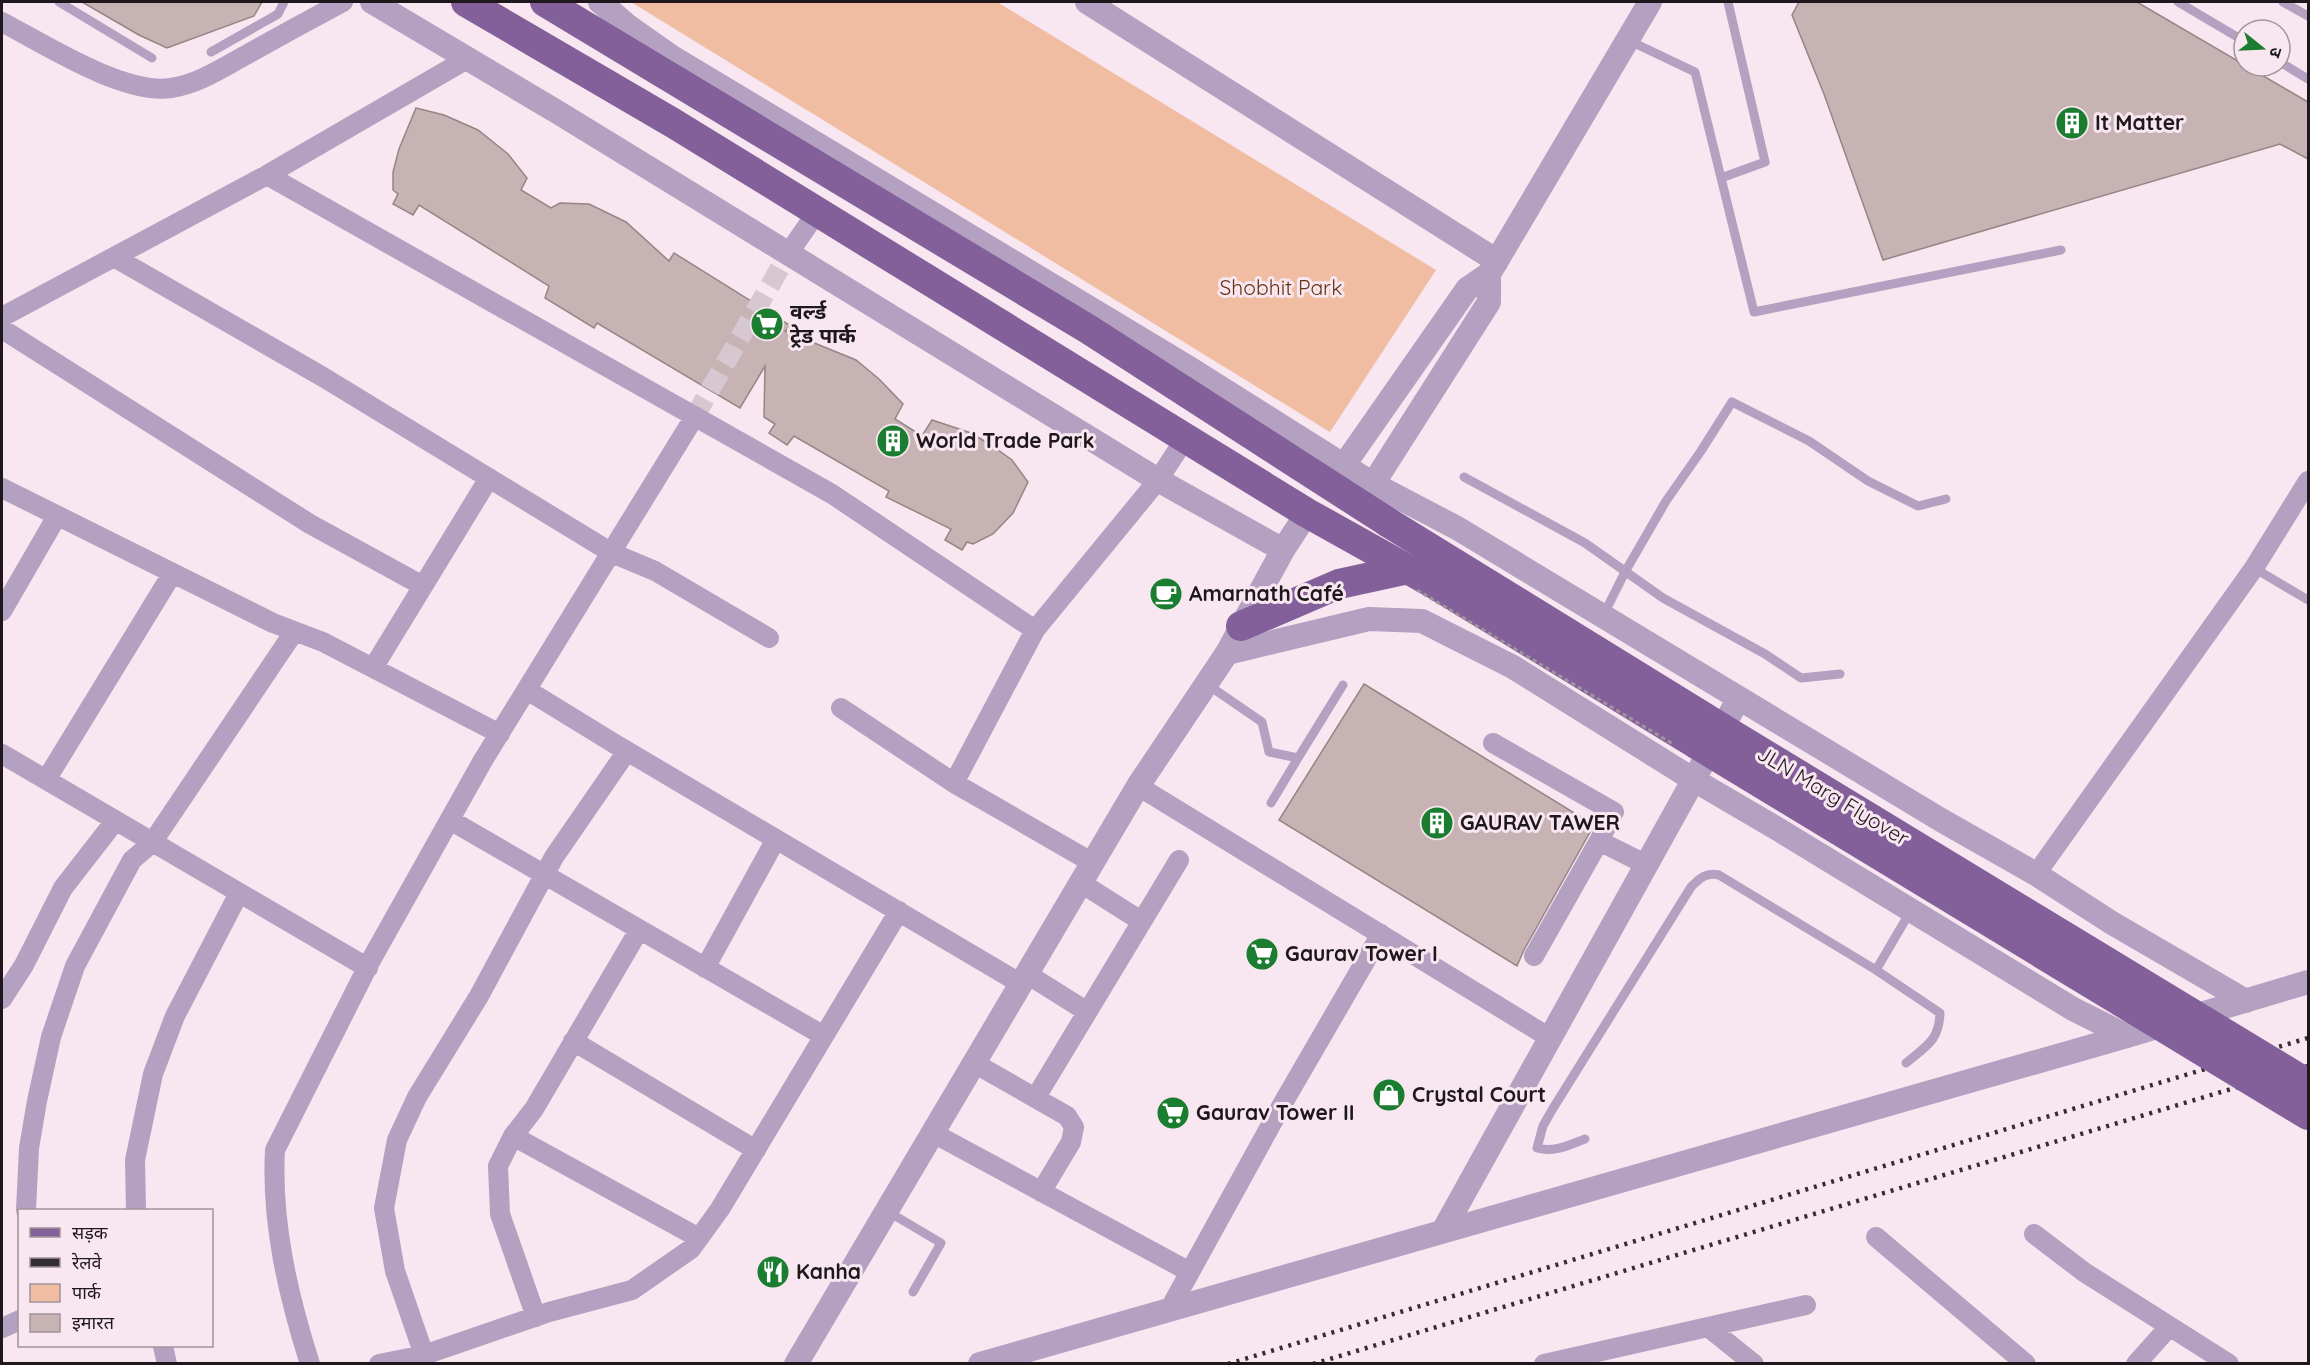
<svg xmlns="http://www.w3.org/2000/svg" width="2310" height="1365" font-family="Quicksand,'Noto Sans Devanagari',sans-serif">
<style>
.green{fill:#f0bda3}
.building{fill:#c7b3b3;stroke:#978484;stroke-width:1.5}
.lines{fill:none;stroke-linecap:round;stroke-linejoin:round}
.minor-tunnel{stroke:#d7c7d0;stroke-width:20;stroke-dasharray:20 10;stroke-linecap:butt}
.service{stroke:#b4a0c1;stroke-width:9}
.minor{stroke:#b4a0c1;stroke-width:20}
.tertiary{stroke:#b4a0c1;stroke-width:24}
.primary{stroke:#84609a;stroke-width:30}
.rail{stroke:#342d31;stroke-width:4.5;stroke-dasharray:3 6;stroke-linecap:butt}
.path-bridge{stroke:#9f929a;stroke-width:3;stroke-dasharray:4.5 3;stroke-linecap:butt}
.primary-bridge{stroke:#84609a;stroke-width:30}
.labels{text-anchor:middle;stroke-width:6;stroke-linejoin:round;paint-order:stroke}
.poi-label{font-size:21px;font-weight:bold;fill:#1e181c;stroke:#f8e6f0;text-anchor:start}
.park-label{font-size:21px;fill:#653212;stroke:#f8e6f0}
.street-label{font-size:21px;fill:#1e181c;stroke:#f8e6f0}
</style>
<rect width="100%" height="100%" fill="#f8e6f0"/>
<path class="green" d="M631 2H997L1436 270 1330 432Z"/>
<path class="building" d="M82 2H262L254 16 167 48 139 35Z
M1799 2H2137L2308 102V159L2280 144 1883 260 1824 94 1792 15Z
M416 108 444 115 478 130 508 154 527 178 521 190 551 208 560 203 589 204 626 222 669 261 674 253 791 326 785 331 856 360 879 379 903 404 895 419 922 436 932 420 971 433 991 445 1012 460 1028 482 1013 513 993 534 973 544 967 542 962 550 945 540 951 529 886 497 889 491 794 436 787 445 769 433 775 424 764 417 765 366 740 408 597 323 594 328 545 298 549 286 419 205 413 215 393 204 398 194 393 190V172L399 149Z
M1364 684 1594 825 1524 950 1517 966 1279 820Z"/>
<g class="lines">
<path class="minor-tunnel" d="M695 416 788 254"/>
<path class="service" d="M59 2 152 58
M2178 2 2244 41
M2283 2 2308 16
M1630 41 1695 72 1754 312 2061 250
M211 52 278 14 284 2
M2280 62 2308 79
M1721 178 1765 162 1728 2
M1464 477 1585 543 1663 598 1765 654 1801 678 1840 674
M2254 568 2308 600
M1603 616 1625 572 1666 501 1701 451 1732 402 1809 441 1868 481 1918 506 1946 499
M1208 685 1262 722 1269 752 1298 758 1343 685
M1271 803 1298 758
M1906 1063C1926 1046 1939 1041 1940 1013L1876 970 1910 912
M1585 1139C1569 1145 1554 1153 1537 1148L1543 1126 1552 1110 1691 887C1700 878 1706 872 1719 875L1876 970
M887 1211 941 1243 913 1292"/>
<path class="minor" d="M2 22C44 44 123 95 171 88 198 84 222 68 246 55 278 37 311 19 343 2
M267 175 832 494 1035 630 954 783
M788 254 817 212
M114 257 323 377 612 553 655 571 769 638
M2 317 267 175 467 59
M2 329 310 524 423 586
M2 488 273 623 323 642 500 734
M2 611 57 516
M1035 630 1158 480 1185 439
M373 668 489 478
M527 690 615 744 1021 984
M841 708 954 783 1093 863
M1493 743 1614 812 1599 841 1647 865
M2 754 368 968
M46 780 172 574
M1138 786 1550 1038
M450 820 824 1036
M2036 874 2254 568 2308 481
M1081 883 1141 921
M1534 956 1599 841
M705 968 776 839
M1027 974 1086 1011
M2 999 24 965 63 888 115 821
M573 1041 756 1150
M974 1063 1067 1116 1074 1127 1071 1142 1041 1192
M1036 1097 1179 860
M933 1133 1190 1272
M513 1136 699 1238
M26 1210 29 1148 37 1101 51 1037 75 966 132 860 152 843 294 632
M136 1210 135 1160 153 1074 175 1016 239 893
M2034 1234 2084 1272 2229 1364
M1876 1237 2026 1364
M1169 1310 1283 1103 1381 934
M536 1317 500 1214 498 1166 513 1136 534 1109 639 930
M1708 1327 1754 1364
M2 1328 20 1320
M163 1346 167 1364
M424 1355 395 1271 384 1208 397 1140 417 1097 479 996 554 857 627 751
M310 1364C288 1295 271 1222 275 1150L371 960 482 762 695 416
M379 1364 424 1355 549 1312 632 1290 691 1249 720 1209 899 911
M1544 1364 1806 1305
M2136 1364 2169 1327"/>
<path class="tertiary" d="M372 2 559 113 1158 480 1283 550
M600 2 628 26 672 57 1186 366 1373 484 1457 528 1941 820 2036 874 2112 923 2246 1001
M1087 2 1497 261
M1335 478 1467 289 1489 274 1650 2
M1364 495 1373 484 1489 302V274
M1227 653 1369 619 1422 621 1513 667 1694 780 1781 831 2073 1009 2127 1036
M1443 1231 1739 698
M796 1364 1138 786 1227 653 1283 550 1307 513
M980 1364 2127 1036 2308 982"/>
<path class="primary" d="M466 2 673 123 1307 513 1436 585 1698 745
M545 2 1088 329 1389 523
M1241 626 1339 584 1408 569"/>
<path class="rail" d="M1228 1364 2308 1038
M1313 1364 2308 1066"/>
<path class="path-bridge" d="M1417 590 1673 744"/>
<path class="primary-bridge" d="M1389 523 1733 735 2308 1084
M1698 745 2308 1115"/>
</g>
<defs>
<g id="building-disc" transform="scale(1.725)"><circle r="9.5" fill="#1b7d2f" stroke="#f8e6f0"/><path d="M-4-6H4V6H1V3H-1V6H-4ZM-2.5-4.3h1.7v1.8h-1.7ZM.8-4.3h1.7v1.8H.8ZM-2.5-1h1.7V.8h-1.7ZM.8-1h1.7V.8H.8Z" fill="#fff"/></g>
<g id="supermarket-disc" transform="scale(1.725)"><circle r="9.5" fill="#1b7d2f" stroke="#f8e6f0"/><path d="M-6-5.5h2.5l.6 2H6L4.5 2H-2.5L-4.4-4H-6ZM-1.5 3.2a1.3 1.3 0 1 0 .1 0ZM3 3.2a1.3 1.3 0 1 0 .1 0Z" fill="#fff"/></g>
<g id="cafe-disc" transform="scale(1.725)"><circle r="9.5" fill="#1b7d2f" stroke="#f8e6f0"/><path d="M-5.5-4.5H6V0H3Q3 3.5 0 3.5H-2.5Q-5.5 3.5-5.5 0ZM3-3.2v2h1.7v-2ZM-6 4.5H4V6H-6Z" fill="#fff"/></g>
<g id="shop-disc" transform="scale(1.725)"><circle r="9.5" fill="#1b7d2f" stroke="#f8e6f0"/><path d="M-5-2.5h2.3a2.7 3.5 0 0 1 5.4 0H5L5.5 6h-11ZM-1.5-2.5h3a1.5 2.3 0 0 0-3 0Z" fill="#fff"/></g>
<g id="restaurant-disc" transform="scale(1.725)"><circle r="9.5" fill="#1b7d2f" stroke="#f8e6f0"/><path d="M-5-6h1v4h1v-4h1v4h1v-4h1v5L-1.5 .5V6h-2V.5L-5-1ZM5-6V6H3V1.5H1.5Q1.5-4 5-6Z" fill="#fff"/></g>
</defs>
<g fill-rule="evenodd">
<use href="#building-disc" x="2072" y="123"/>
<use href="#supermarket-disc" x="767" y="324"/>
<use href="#building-disc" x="893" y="441"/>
<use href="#cafe-disc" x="1166" y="594"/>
<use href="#building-disc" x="1437" y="823"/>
<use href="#supermarket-disc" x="1262" y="954"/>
<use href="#shop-disc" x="1389" y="1095"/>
<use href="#supermarket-disc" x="1173" y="1113"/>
<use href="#restaurant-disc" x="773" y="1272"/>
</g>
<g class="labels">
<g class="poi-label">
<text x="2095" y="130">It Matter</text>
<text x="790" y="319">वर्ल्ड<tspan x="790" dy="24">ट्रेड पार्क</tspan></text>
<text x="916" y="448">World Trade Park</text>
<text x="1189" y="601">Amarnath Café</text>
<text x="1460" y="830">GAURAV TAWER</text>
<text x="1285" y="961">Gaurav Tower I</text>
<text x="1412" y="1102">Crystal Court</text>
<text x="1196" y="1120">Gaurav Tower II</text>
<text x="796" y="1279">Kanha</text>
</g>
<g class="park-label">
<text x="1281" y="295">Shobhit Park</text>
</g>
<g class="street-label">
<text transform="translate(1833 796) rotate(31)" y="7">JLN Marg Flyover</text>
</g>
</g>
<rect width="2310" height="1365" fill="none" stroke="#1e181c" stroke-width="6"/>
<rect x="18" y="1209" width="195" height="138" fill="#f8e6f0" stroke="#a1949b" stroke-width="1.5"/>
<rect x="30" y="1228" width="30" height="9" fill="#84609a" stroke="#a1949b" stroke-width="1.5"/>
<text x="72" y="1239" font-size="18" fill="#1e181c">सड़क</text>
<rect x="30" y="1258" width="30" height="9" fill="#342d31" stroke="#a1949b" stroke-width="1.5"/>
<text x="72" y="1269" font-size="18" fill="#1e181c">रेलवे</text>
<rect x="30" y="1284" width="30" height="18" fill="#f0bda3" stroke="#a1949b" stroke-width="1.5"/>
<text x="72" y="1299" font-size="18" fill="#1e181c">पार्क</text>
<rect x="30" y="1314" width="30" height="18" fill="#c7b3b3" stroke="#a1949b" stroke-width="1.5"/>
<text x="72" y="1329" font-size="18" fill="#1e181c">इमारत</text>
<g transform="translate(2262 48) rotate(108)"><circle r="28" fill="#f8e6f0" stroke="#a1949b" stroke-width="1.5"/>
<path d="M0-4.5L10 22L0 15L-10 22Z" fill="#1b7d2f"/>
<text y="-9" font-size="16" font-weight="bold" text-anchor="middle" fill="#1e181c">उ</text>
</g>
</svg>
